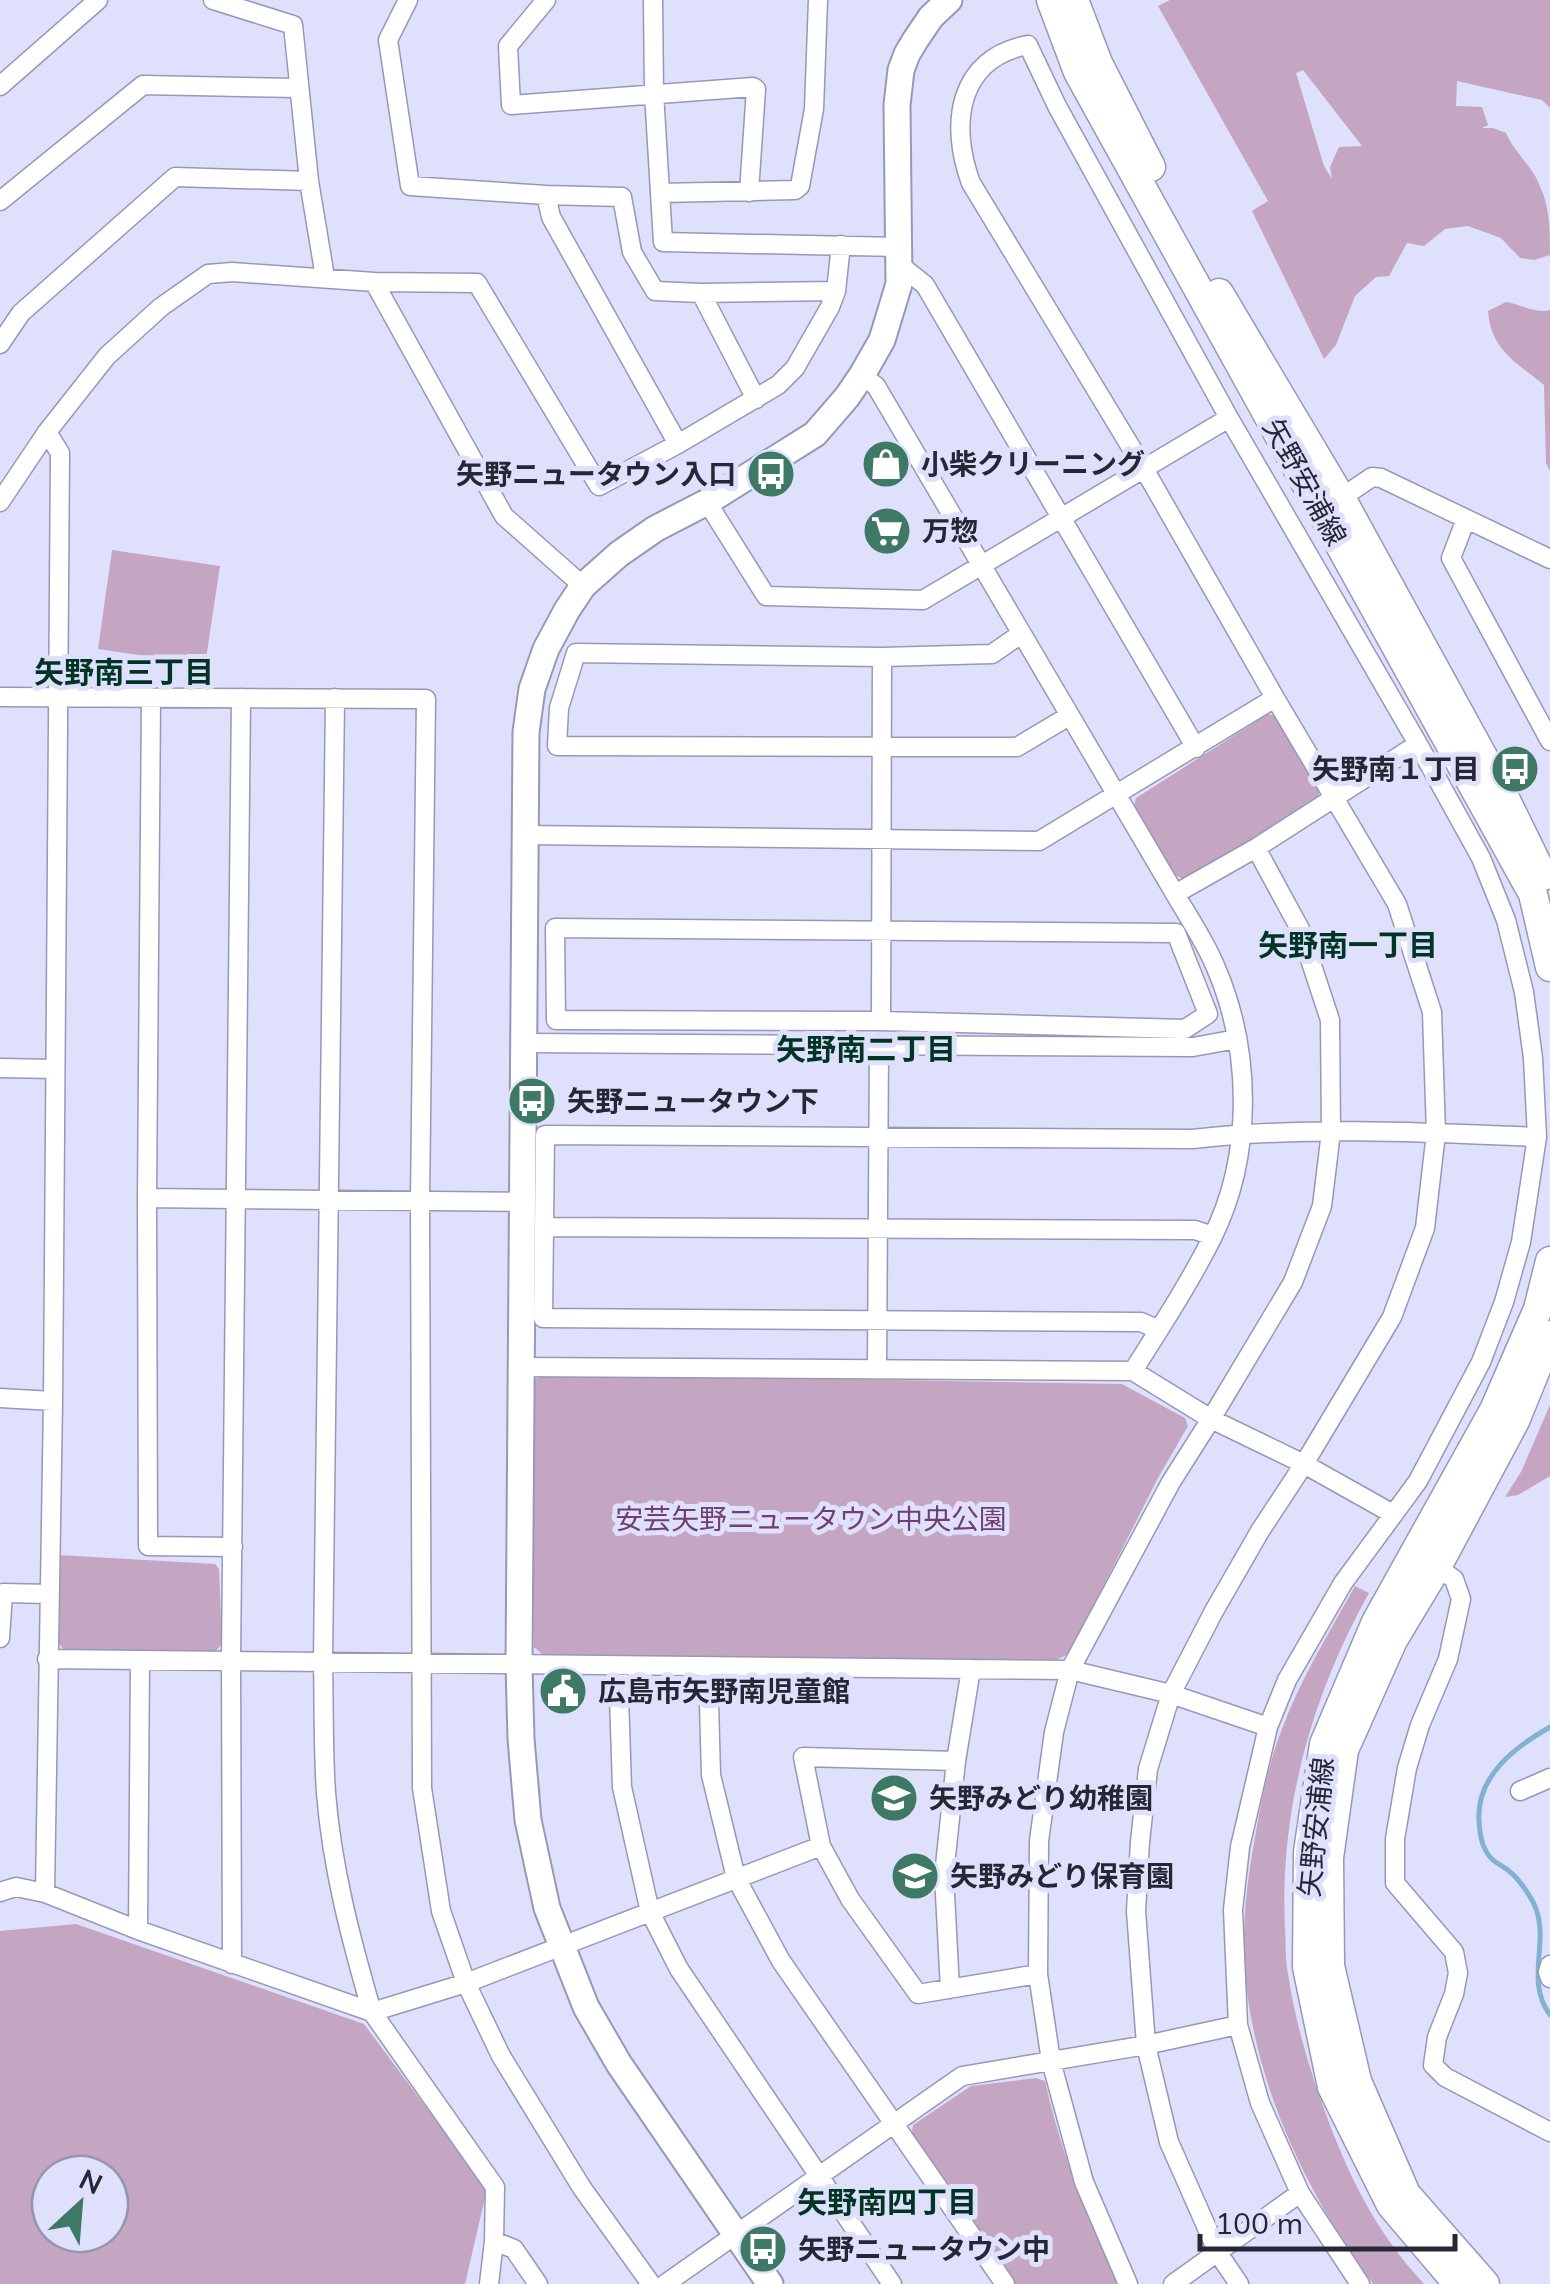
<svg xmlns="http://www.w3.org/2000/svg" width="1550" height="2284" font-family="Mulish,'Noto Sans JP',sans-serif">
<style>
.green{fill:#c4a5c2;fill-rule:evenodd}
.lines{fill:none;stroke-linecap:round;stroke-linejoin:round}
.stream{stroke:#82b2d1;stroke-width:5}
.street-casing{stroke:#9698b8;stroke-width:21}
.secondary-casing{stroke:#9698b8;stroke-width:29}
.primary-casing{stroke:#9698b8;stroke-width:31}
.street{stroke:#fff;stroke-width:18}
.secondary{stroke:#fff;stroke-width:25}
.primary{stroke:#fff;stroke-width:28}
.labels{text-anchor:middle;stroke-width:10;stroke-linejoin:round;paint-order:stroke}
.poi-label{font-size:28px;font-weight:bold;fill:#262734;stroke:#dfe0fc;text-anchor:start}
.street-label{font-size:28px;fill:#262734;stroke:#dfe0fc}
.park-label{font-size:28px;fill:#713e6f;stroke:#dfe0fc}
.neighbourhood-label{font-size:30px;font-weight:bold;fill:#003425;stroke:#dfe0fc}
</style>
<rect width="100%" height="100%" fill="#dfe0fc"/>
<path class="green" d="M1170 0H1550V108L1542 100 1457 81 1456 106 1482 107 1488 125 1482 128H1493L1506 133C1513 149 1525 160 1534 174 1550 203 1550 223 1550 255L1534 260 1520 258 1501 238 1468 226 1445 229 1424 246 1407 243 1389 276 1376 277 1355 296 1336 345 1324 359 1252 211 1268 201 1158 6ZM1303 70 1362 146 1339 147 1330 167 1332 179 1324 166 1296 73Z
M1506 302C1520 304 1537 314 1550 310V471L1546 463 1544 385C1516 362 1491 350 1488 311Z
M112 550 220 566 205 665 98 649Z
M1268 714 1279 717 1321 788 1317 801 1184 879 1172 874 1134 807 1136 798Z
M546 1374 1122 1384 1185 1418 1188 1426 1158 1478 1069 1654 1056 1660 543 1655 534 1647 533 1383 537 1378Z
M1550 1405V1476L1518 1495 1505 1497 1521 1472Z
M58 1555 215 1564 219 1569 222 1644 215 1652 64 1650 57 1641Z
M1355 1586 1369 1593C1312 1695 1279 1811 1285 1928 1286 1943 1285 1959 1288 1974 1294 2014 1305 2054 1318 2092 1337 2147 1360 2202 1395 2249 1403 2261 1414 2272 1424 2284H1373C1310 2199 1261 2098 1247 1992 1240 1940 1246 1884 1256 1832 1262 1797 1269 1762 1282 1729 1301 1678 1329 1633 1355 1586Z
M76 1924 364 2024 487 2189 465 2284H0V1931ZM50 2174H110V2234H50Z
M1036 2078 1045 2081C1062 2156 1086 2215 1118 2284H1012L911 2138 913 2125 971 2086Z"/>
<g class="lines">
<path class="stream" d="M1550 1727C1515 1747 1476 1776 1479 1821 1480 1834 1481 1846 1490 1857 1495 1863 1503 1866 1509 1871 1518 1878 1532 1897 1536 1909 1549 1944 1525 1981 1550 2015"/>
<g class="street-casing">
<path id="street" d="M213 0 293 25 309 181 325 277
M408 0 388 40 410 186 546 195 622 197 632 252 655 291 701 293 836 291
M546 0 508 46 511 105 753 87 756 89 749 192
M653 0 654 93 663 242 899 247
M0 86 98 0
M661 193 795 190 800 186 814 109 818 0
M546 195 551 217 678 444
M0 201 143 85 298 88
M900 265 925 285 1196 748
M374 282 477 283 599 486 678 444 778 385 795 368 830 307 836 291 841 245
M701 293 756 399
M0 344 21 313 175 177 309 181
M862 375 876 386 1175 894C1189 918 1206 943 1216 968 1252 1052 1253 1156 1212 1238 1189 1284 1160 1328 1133 1371
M1341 498 1372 477 1381 478 1550 559
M0 502 47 432 107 356 161 307 208 274 232 272 374 282 504 516 583 586
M707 502 766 596 923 600 1229 418
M1466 519 1451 558 1550 741
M1021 634 992 654 882 657 576 653 559 708 557 746 1017 747 1069 716
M0 697 426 699 420 1201 422 1788 441 1911 466 1983 501 2056 582 2188 651 2284
M151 698 147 1198 148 1546 233 1547
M335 698 323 1661C324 1705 323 1749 326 1793 332 1868 351 1940 372 2012L466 1983 821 1846
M524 835 1039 841 1275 698
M1175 894 1256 848 1418 744
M555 928 1176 933 1208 1014 1185 1029 881 1021 556 1020Z
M881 1021 882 657
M525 1043 1193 1047 1237 1039
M0 1068 55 1069
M147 1198 522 1202
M545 1227 1195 1230 1213 1236
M1159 1330 1141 1322 543 1318 545 1135 1193 1139C1307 1126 1423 1132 1537 1137
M520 1367 1133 1371 1211 1419 1304 1464 1393 1514
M877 1369 879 1044
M0 1398 53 1401
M1437 1567 1454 1579 1461 1599 1448 1659 1420 1725 1407 1768 1395 1839V1883L1454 1952 1458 1973 1454 1994 1437 2037 1433 2065 1445 2077 1550 2132
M0 1638 3 1593 49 1594
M47 1659 1070 1670 1171 1694 1268 1727
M618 1666 622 1787 650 1912 679 1969 892 2284
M708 1667 711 1775 736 1878 781 1961 1005 2284
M956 1761 803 1757 821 1846 850 1899 918 1994 1038 1974
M1520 1791 1550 1778
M0 1892 16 1887 45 1893 138 1930 372 2012 495 2187 494 2241 489 2284
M45 1893 53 1401 60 453 47 432
M138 1930 140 1660
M232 1964 231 1660 241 698
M1550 1965 1548 1972 1550 1978
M950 1989 944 1875 956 1761 971 1669
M494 2241 514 2249 538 2284
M665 2284 962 2076 1146 2045 1238 2025
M1128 2284 1084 2182 1051 2061 1038 1974 1039 1841 1054 1732 1070 1670 1171 1482 1211 1419 1293 1282 1322 1206 1331 1132 1330 1020 1300 929 1256 848
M1173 2284 1300 2193
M1239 2284 1218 2253 1169 2142 1146 2045 1136 1911 1140 1842 1148 1769 1171 1694 1214 1611 1260 1531 1304 1464 1392 1317 1425 1228 1436 1133 1432 1012 1397 904 1275 698 1143 467 971 183C949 124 958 58 1028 45L1057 106 1229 418 1418 744 1481 858 1506 920 1524 992 1533 1058 1537 1137 1521 1242 1504 1302 1481 1362 1418 1481 1343 1583 1287 1680 1268 1727 1240 1847 1233 1910 1238 2025 1260 2103 1300 2193 1360 2284"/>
</g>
<g class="secondary-casing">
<path id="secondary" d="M770 2284 619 2064 586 2007 547 1908 528 1820 521 1739 519 1665 526 732 532 689 546 649 567 610 583 586 619 554 655 529 707 502 815 434 847 397 862 375 882 340 899 284 897 105 901 70 907 54 916 39 931 17 949 0"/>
</g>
<g class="primary-casing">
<path id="primary" d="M1051 0 1078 72 1533 894 1550 967
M1074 0 1098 63 1151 167
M1219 293 1341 498 1497 782 1543 876
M1458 2284 1391 2205 1332 2087 1307 1967 1308 1852 1324 1744 1376 1622 1494 1410 1538 1309 1550 1261
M1485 2284 1406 2194 1357 2081 1330 1966 1329 1858 1344 1750 1393 1640 1437 1567 1515 1421 1550 1335"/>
</g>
<use href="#street" class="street"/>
<use href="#secondary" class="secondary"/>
<use href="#primary" class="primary"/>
</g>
<defs>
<g id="shop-disc" transform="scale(2.5)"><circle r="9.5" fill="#3d7964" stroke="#dfe0fc"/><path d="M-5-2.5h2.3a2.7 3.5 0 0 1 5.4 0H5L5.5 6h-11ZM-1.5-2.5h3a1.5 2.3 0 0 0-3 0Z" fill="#fff"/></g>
<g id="bus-disc" transform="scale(2.5)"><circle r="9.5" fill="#3d7964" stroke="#dfe0fc"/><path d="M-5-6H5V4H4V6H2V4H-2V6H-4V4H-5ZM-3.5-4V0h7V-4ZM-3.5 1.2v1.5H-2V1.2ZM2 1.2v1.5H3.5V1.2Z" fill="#fff"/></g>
<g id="supermarket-disc" transform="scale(2.5)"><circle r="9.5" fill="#3d7964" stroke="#dfe0fc"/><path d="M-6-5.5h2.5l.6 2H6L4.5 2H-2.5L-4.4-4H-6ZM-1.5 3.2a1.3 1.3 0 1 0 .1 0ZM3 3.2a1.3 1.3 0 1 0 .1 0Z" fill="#fff"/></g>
<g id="civic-disc" transform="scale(2.5)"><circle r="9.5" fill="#3d7964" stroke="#dfe0fc"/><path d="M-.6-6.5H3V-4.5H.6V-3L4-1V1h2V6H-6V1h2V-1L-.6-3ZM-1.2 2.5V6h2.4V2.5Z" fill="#fff"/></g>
<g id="school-disc" transform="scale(2.5)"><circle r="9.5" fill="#3d7964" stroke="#dfe0fc"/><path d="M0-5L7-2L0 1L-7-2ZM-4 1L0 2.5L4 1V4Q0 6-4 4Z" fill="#fff"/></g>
</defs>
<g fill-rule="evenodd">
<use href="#shop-disc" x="886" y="464"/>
<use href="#bus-disc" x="771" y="474"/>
<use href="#supermarket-disc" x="887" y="531"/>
<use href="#bus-disc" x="1515" y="769"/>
<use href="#bus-disc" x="532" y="1101"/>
<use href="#civic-disc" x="563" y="1691"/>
<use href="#school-disc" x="894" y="1798"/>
<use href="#school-disc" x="915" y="1876"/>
<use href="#bus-disc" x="763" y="2249"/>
</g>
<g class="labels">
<g class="poi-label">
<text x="921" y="474">小柴クリーニング</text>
<text x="736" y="484" text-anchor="end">矢野ニュータウン入口</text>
<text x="922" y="541">万惣</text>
<text x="1480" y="779" text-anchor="end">矢野南１丁目</text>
<text x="567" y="1111">矢野ニュータウン下</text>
<text x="598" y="1701">広島市矢野南児童館</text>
<text x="929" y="1808">矢野みどり幼稚園</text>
<text x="950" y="1886">矢野みどり保育園</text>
<text x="798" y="2259">矢野ニュータウン中</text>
</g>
<g class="street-label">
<text transform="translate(1305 482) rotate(61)" y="10">矢野安浦線</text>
<text transform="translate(1316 1827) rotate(-84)" y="10">矢野安浦線</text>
</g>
<g class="park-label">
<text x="811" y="1529">安芸矢野ニュータウン中央公園</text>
</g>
<g class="neighbourhood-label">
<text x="124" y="683">矢野南三丁目</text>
<text x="1348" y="956">矢野南一丁目</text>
<text x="866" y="1060">矢野南二丁目</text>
<text x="887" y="2213">矢野南四丁目</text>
</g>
</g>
<g transform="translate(80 2204) rotate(26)"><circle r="48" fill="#dfe0fc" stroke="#9596ac" stroke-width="2.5"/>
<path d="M0-8L18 38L0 25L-18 38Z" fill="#3d7964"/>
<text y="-15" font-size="28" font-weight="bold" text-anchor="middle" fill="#262734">N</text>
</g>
<path d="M1200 2234v15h255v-15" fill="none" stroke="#262734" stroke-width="5"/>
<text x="1215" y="2234" font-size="30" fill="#262734" stroke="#dfe0fc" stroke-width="8" paint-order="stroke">100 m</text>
</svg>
